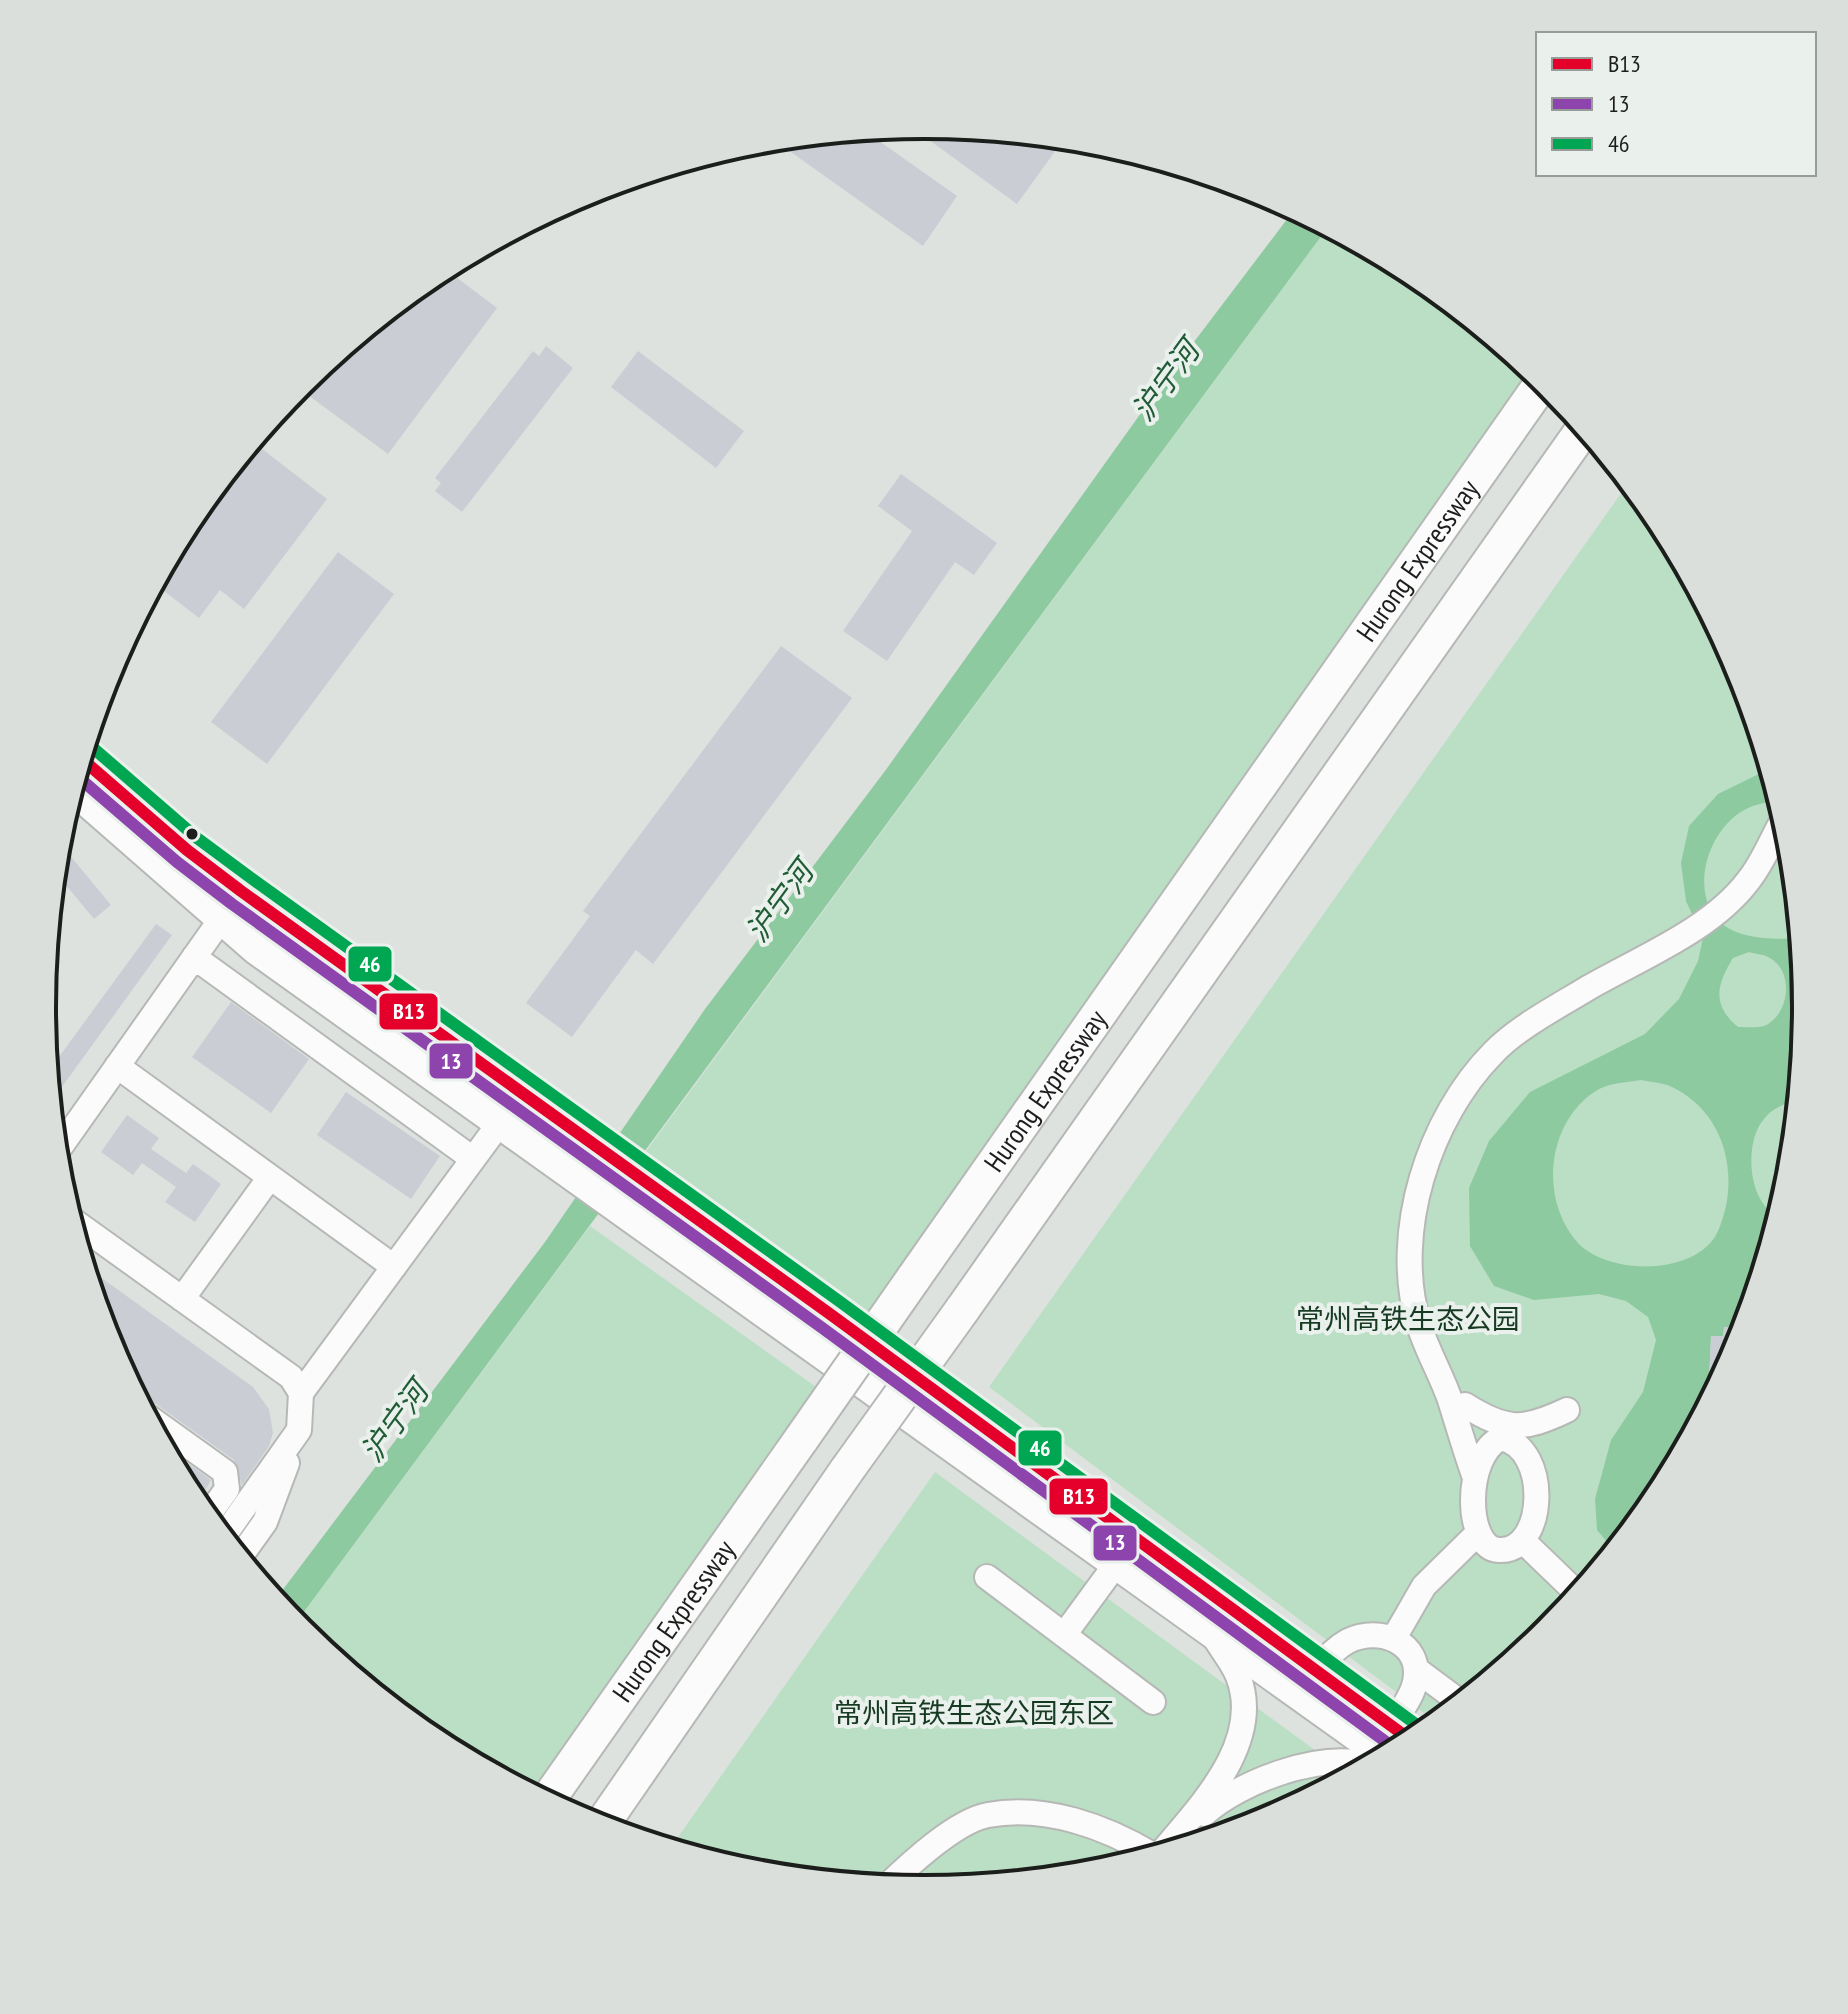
<svg xmlns="http://www.w3.org/2000/svg" width="1848" height="2014" font-family="'PT Sans Narrow','Noto Sans SC',sans-serif">
<style>
.green{fill:#badfc4}
.water{fill:#8ecaa0;fill-rule:evenodd}
.building{fill:#cacdd4}
.lines{fill:none;stroke-linecap:round;stroke-linejoin:round}
.minor-casing{stroke:#b6b8b6;stroke-width:28}
.major-casing{stroke:#b6b8b6;stroke-width:34}
.highway-casing{stroke:#b6b8b6;stroke-width:38}
.minor{stroke:#fafbfa;stroke-width:24}
.major{stroke:#fafbfa;stroke-width:30}
.highway{stroke:#fafbfa;stroke-width:34}
.highway-bridge-casing{stroke:#b6b8b6;stroke-width:38;stroke-linecap:butt}
.highway-bridge{stroke:#fafbfa;stroke-width:34}
.bus-1-casing{stroke:#eaf0ec;stroke-width:18}
.bus-2-casing{stroke:#eaf0ec;stroke-width:18}
.bus-3-casing{stroke:#eaf0ec;stroke-width:18}
.bus-1{stroke:#e4002b;stroke-width:12}
.bus-2{stroke:#8e44ad;stroke-width:12}
.bus-3{stroke:#00a651;stroke-width:12}
.bus-dot{fill:#1c1e1c;stroke:#eaf0ec;stroke-width:3}
.labels{text-anchor:middle;stroke-width:8;stroke-linejoin:round;paint-order:stroke}
.street-label{font-size:28px;fill:#1c1e1c;stroke:#eaf0ec}
.park-label{font-size:28px;fill:#163a22;stroke:#eaf0ec}
.water-label{font-size:30px;font-style:italic;fill:#205c36;stroke:#eaf0ec}
.rim{fill:none;stroke:#1c1e1c;stroke-width:4}
.line-badge{stroke:#eaf0ec;stroke-width:3}
.badge-label{font-size:22px;text-anchor:middle;font-weight:bold;fill:#fff}
</style>
<rect width="100%" height="100%" fill="#dee2df"/>
<path class="green" d="M1328 227 1414 274 1531 369 865 1319 641 1158Z
M1629 482 1658 517 1739 670 1789 835 1806 1007 1789 1180 1739 1345 1657 1497 1547 1631 1436 1722 989 1387Z
M590 1226 819 1389 534 1794 434 1740 295 1624Z
M935 1472 1349 1775 1261 1822 1096 1872 924 1889 751 1872 671 1847Z"/>
<path class="water" d="M1294 210 1328 227 295 1624 275 1600 545 1242 705 1009 885 771 1156 392Z
M1769 769 1778 800C1769 802 1757 804 1748 808 1713 824 1691 879 1713 914 1730 940 1773 940 1799 938L1806 1007 1797 1100C1784 1104 1772 1108 1764 1119 1744 1141 1747 1203 1778 1216L1744 1328 1724 1327 1723 1336H1711L1708 1402 1657 1497 1614 1550 1597 1530 1595 1499 1611 1440 1643 1392 1656 1340 1648 1317 1626 1301 1599 1294 1534 1300 1494 1286 1470 1246 1469 1188 1489 1141 1530 1092 1645 1034 1679 999 1698 961 1703 938 1686 901 1681 863 1689 826 1718 794ZM1749 952C1755 954 1763 954 1768 957 1795 970 1790 1015 1764 1026 1757 1028 1745 1027 1738 1027 1712 1005 1716 986 1733 958ZM1641 1080C1652 1082 1666 1083 1676 1089 1728 1117 1740 1181 1718 1231 1698 1276 1609 1276 1578 1243 1538 1199 1547 1119 1599 1089 1611 1083 1628 1082 1641 1080Z"/>
<path class="building" d="M924 125 1064 139 1017 204 910 126Z
M865 131 957 196 923 246 774 140Z
M444 268 497 308 388 454 297 387Z
M546 346 573 368 462 512 435 491 441 483 435 478 533 351 539 356Z
M638 351 744 431 716 468 611 387Z
M253 442 327 499 244 609 220 590 199 618 155 584 191 517Z
M901 474 997 543 974 575 955 562 887 661 843 631 912 531 878 506Z
M338 552 394 594 267 764 211 722Z
M781 646 852 698 653 964 636 950 572 1037 526 1003 590 916 583 911Z
M58 841 111 905 94 919 55 872Z
M156 924 172 935 51 1102 48 1072Z
M231 1002 309 1059 271 1113 192 1057Z
M346 1092 440 1156 411 1199 317 1135Z
M127 1115 159 1138 151 1149 186 1173 193 1164 221 1184 195 1222 165 1202 176 1187 142 1163 133 1175 101 1152Z
M85 1266 253 1387 269 1409 273 1433 269 1446 242 1485 234 1460 156 1404 140 1403 109 1344Z
M1724 1327 1744 1328 1708 1402 1711 1336H1723Z
M164 1446 211 1480 197 1505 190 1497Z"/>
<g class="lines">
<g class="minor-casing">
<path id="minor" d="M194 957 473 1159
M117 1066 394 1267
M56 1153 241 891
M71 1219 291 1377 301 1393
M182 1299 270 1177
M1465 1405C1506 1431 1523 1431 1567 1410
M147 1416 225 1472 227 1489 207 1517
M1501 1438C1551 1448 1546 1553 1499 1550 1465 1549 1463 1456 1501 1438Z
M1474 1475C1465 1450 1458 1425 1450 1400 1441 1374 1426 1349 1418 1322 1392 1232 1429 1118 1493 1053 1518 1027 1557 1007 1588 988 1640 958 1711 930 1748 881 1763 863 1772 838 1784 818
M223 1537 299 1430 301 1393 521 1094
M1523 1541 1578 1594
M240 1557 265 1522 287 1463
M987 1577 1153 1702
M1064 1635 1116 1564
M1394 1638 1424 1586 1478 1533
M1316 1670C1326 1659 1335 1648 1348 1641 1380 1625 1423 1643 1415 1682 1412 1698 1399 1713 1391 1726
M1417 1670 1460 1702
M1204 1814C1239 1782 1321 1751 1368 1765
M1162 1852C1200 1806 1264 1742 1238 1676 1233 1663 1222 1650 1215 1638
M888 1885C911 1863 956 1821 988 1815 1045 1804 1106 1827 1153 1855"/>
</g>
<g class="major-casing">
<path id="major" d="M82 759 187 850 241 891 830 1314 1412 1741
M73 789 256 949 1385 1756"/>
</g>
<g class="highway-casing">
<g id="highway">
<path id="s1" d="M913 1279 1544 380"/>
<path d="M962 1310 1584 428"/>
<path id="s2" d="M547 1801 802 1438"/>
<path d="M601 1826 847 1470"/>
</g>
</g>
<use href="#minor" class="minor"/>
<use href="#major" class="major"/>
<use href="#highway" class="highway"/>
<g class="highway-bridge-casing">
<path id="highway-bridge" d="M802 1438 913 1279
M847 1470 962 1310"/>
</g>
<use href="#highway-bridge" class="highway-bridge"/>
<g class="bus-1-casing">
<path id="bus-1" d="M82 759 187 850 241 891 830 1314 1412 1741"/>
</g>
<g class="bus-2-casing">
<path id="bus-2" d="M77 776 177 862 232 904 821 1327 1397 1750"/>
</g>
<g class="bus-3-casing">
<path id="bus-3" d="M92 747 197 838 251 878 839 1301 1421 1728"/>
</g>
<use href="#bus-1" class="bus-1"/>
<use href="#bus-2" class="bus-2"/>
<use href="#bus-3" class="bus-3"/>
</g>
<circle class="bus-dot" cx="192" cy="834" r="7"/>
<g class="labels">
<g class="street-label">
<text dy="10" stroke="none"><textPath href="#s1" startOffset="878">Hurong Expressway</textPath></text>
<text dy="10" stroke="none"><textPath href="#s1" startOffset="230">Hurong Expressway</textPath></text>
<text dy="10" stroke="none"><textPath href="#s2" startOffset="220">Hurong Expressway</textPath></text>
</g>
<g class="park-label">
<text x="1408" y="1329">常州高铁生态公园</text>
<text x="974" y="1723">常州高铁生态公园东区</text>
</g>
<g class="water-label">
<text transform="translate(1166 381) rotate(-54)" y="10">沪宁河</text>
<text transform="translate(780 902) rotate(-54)" y="10">沪宁河</text>
<text transform="translate(395 1422) rotate(-54)" y="10">沪宁河</text>
</g>
</g>
<path d="M0 0H1848V2014H0ZM56 1007a868 868 0 1 1 1736 0a868 868 0 1 1-1736 0Z" fill="#dadfdb" fill-rule="evenodd"/>
<path class="rim" d="M56 1007a868 868 0 1 1 1736 0a868 868 0 1 1-1736 0Z"/>
<g class="line-badge">
<rect x="347" y="945" width="46" height="38" rx="8" fill="#00a651"/>
<rect x="378" y="992" width="61" height="39" rx="8" fill="#e4002b"/>
<rect x="428" y="1042" width="46" height="38" rx="8" fill="#8e44ad"/>
<rect x="1017" y="1429" width="46" height="38" rx="8" fill="#00a651"/>
<rect x="1048" y="1477" width="61" height="39" rx="8" fill="#e4002b"/>
<rect x="1092" y="1524" width="46" height="38" rx="8" fill="#8e44ad"/>
</g>
<g class="badge-label">
<text x="370" y="972">46</text>
<text x="409" y="1019">B13</text>
<text x="451" y="1069">13</text>
<text x="1040" y="1456">46</text>
<text x="1079" y="1504">B13</text>
<text x="1115" y="1550">13</text>
</g>
<rect x="1536" y="32" width="280" height="144" fill="#eaf0ec" stroke="#989c99" stroke-width="2"/>
<rect x="1552" y="58" width="40" height="12" fill="#e4002b" stroke="#989c99" stroke-width="2"/>
<text x="1608" y="72" font-size="24" fill="#1c1e1c">B13</text>
<rect x="1552" y="98" width="40" height="12" fill="#8e44ad" stroke="#989c99" stroke-width="2"/>
<text x="1608" y="112" font-size="24" fill="#1c1e1c">13</text>
<rect x="1552" y="138" width="40" height="12" fill="#00a651" stroke="#989c99" stroke-width="2"/>
<text x="1608" y="152" font-size="24" fill="#1c1e1c">46</text>
</svg>
